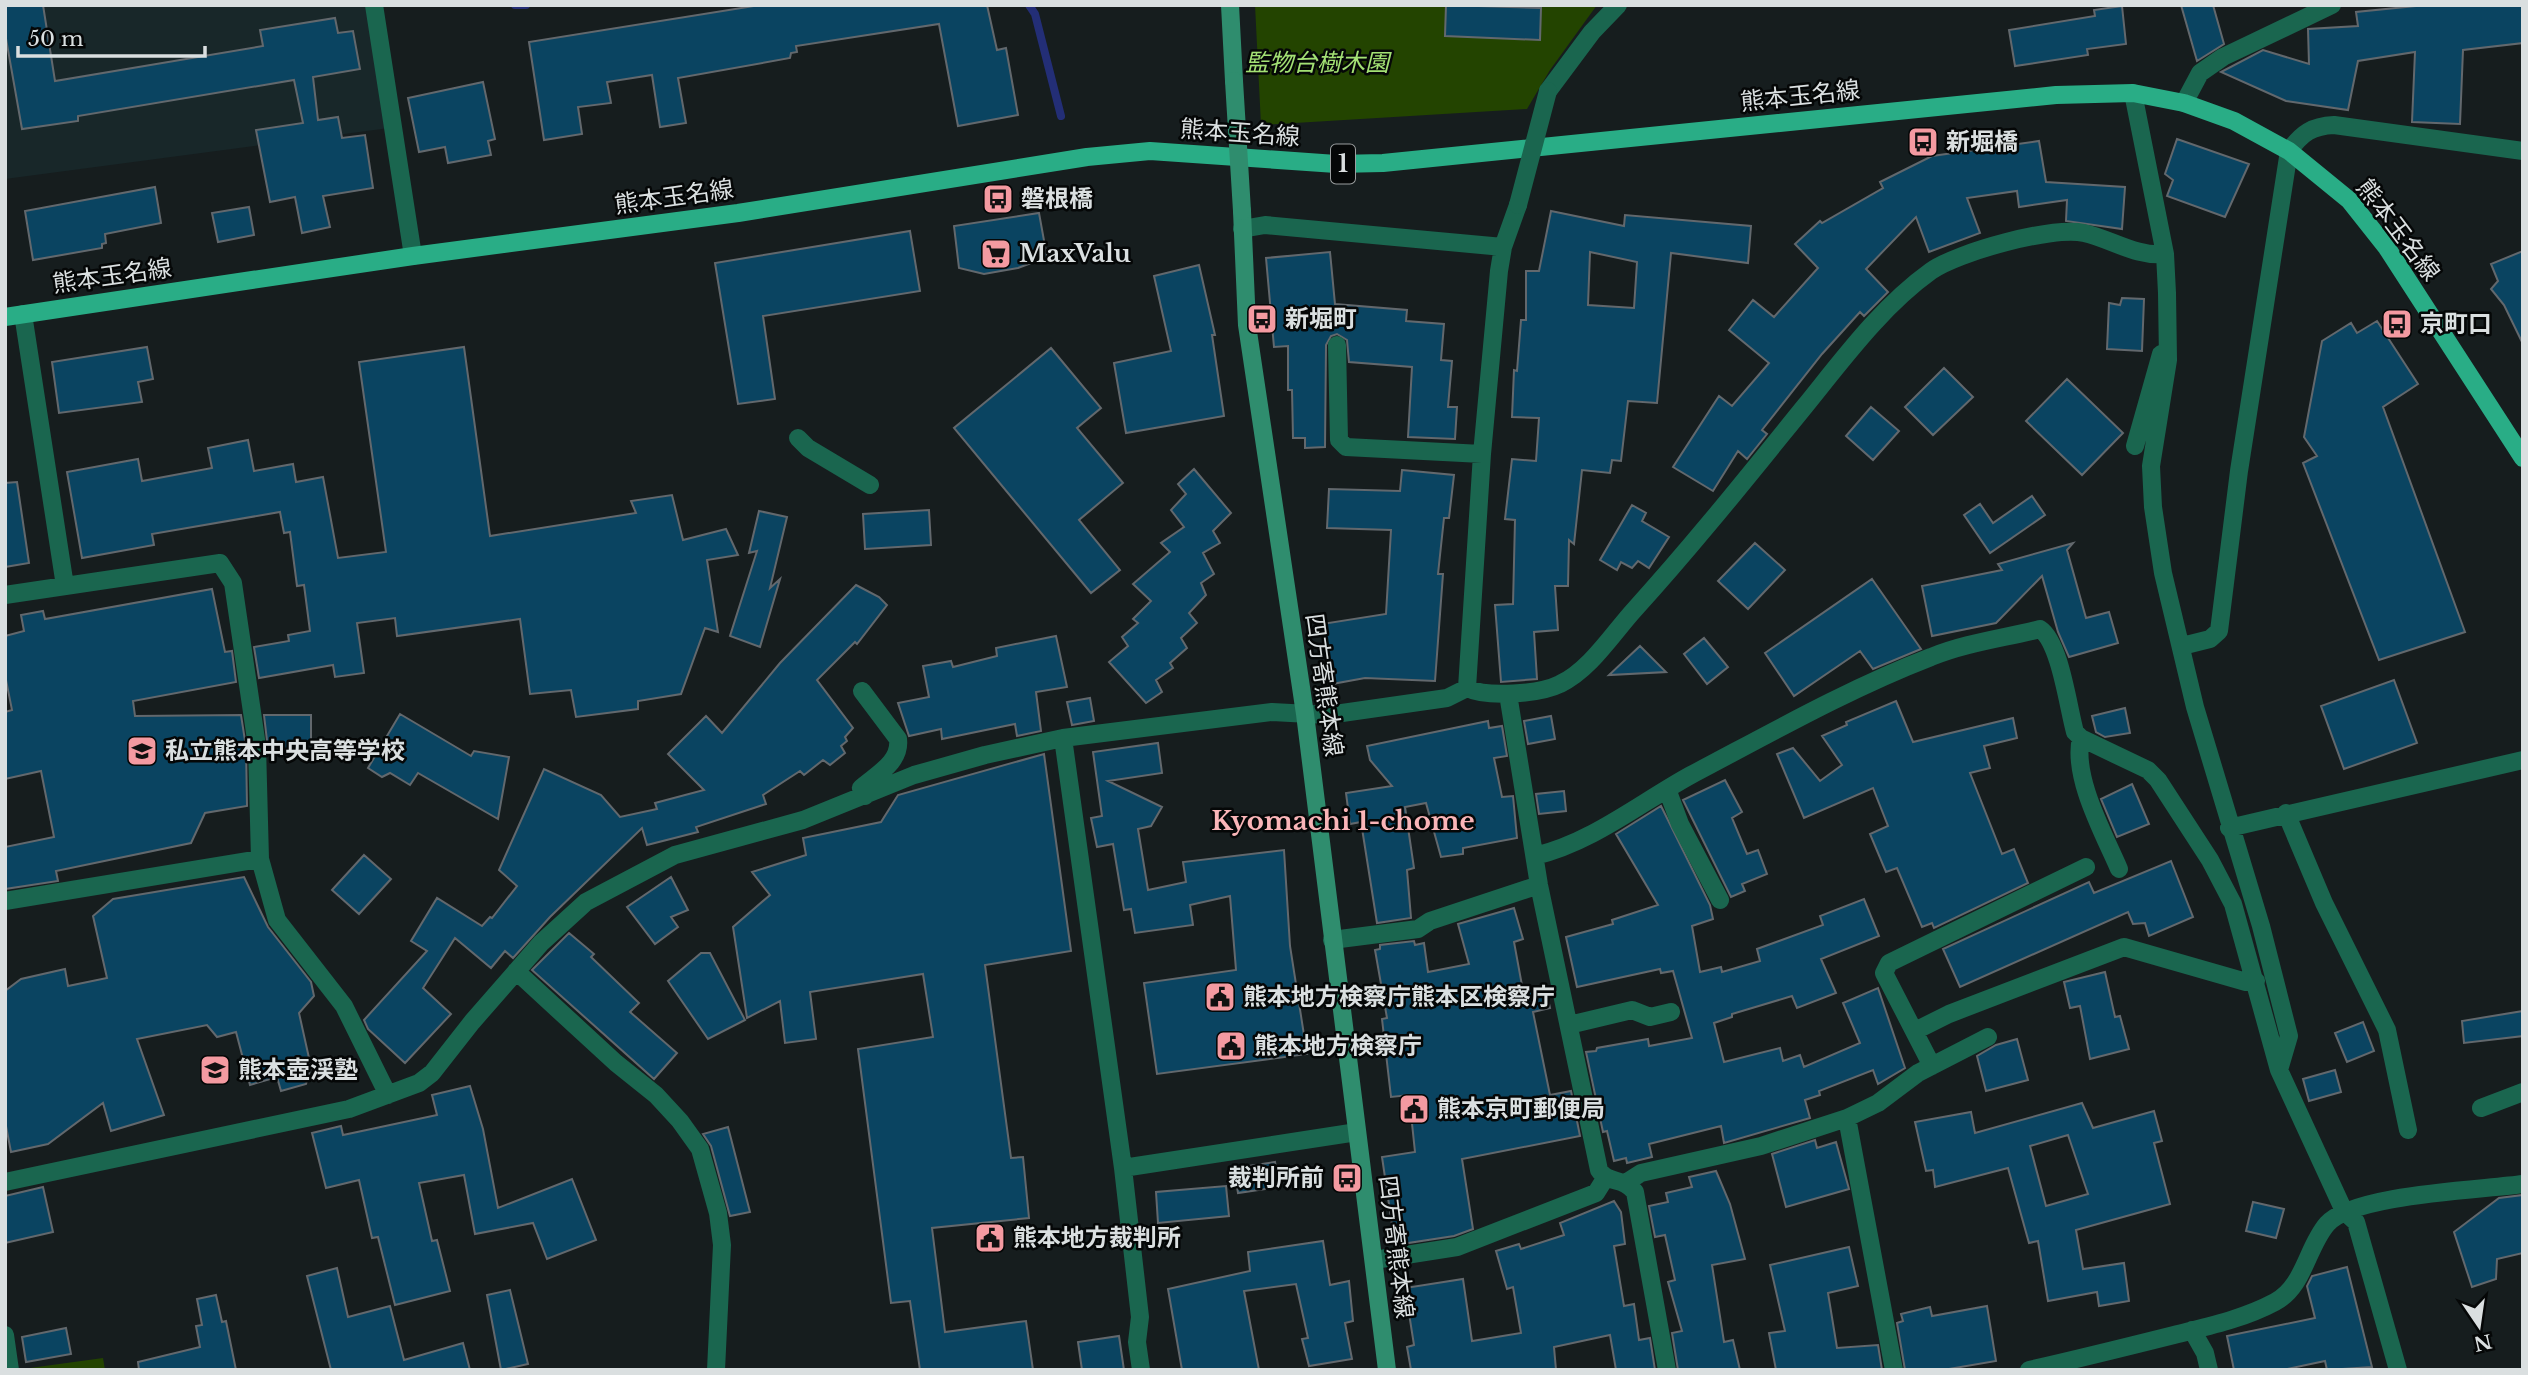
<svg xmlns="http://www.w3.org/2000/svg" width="2528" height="1375" font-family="'Libre Baskerville','Noto Sans JP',serif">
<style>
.built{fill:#182729}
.green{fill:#234400}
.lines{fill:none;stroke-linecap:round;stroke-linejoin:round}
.stream{stroke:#232e76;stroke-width:8}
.building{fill:#0a4461;stroke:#62686d;stroke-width:2;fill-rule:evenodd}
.minor{stroke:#1a664f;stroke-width:18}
.secondary{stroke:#2f8d6e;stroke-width:18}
.primary{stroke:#29ad86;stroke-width:18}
.minor-bridge{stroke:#1a664f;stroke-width:18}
.secondary-bridge{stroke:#2f8d6e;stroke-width:18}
.labels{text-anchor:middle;stroke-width:5;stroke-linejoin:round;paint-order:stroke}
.shield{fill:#050707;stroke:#9a9e9f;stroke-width:2}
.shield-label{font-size:23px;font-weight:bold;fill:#dadfe0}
.park-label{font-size:24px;font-style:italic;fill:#a3e174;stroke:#050707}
.street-label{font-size:24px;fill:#dadfe0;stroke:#050707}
.poi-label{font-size:24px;font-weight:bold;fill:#dadfe0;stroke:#050707;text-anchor:start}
.neighbourhood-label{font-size:26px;font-weight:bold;fill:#f9b5b8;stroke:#050707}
</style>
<rect width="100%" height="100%" fill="#161d1e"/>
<path class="built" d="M5 5H368L389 128 5 179Z"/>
<path class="green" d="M1255 5H1597L1550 70 1527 109 1261 125Z
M103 1358 105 1370H30V1368Z"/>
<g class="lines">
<path class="stream" d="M515 5H526
M1029 5 1035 14 1061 116"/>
</g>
<path class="building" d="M5 5H43L55 81 263 46 260 30 335 18 338 33 353 31 360 69 313 77 318 120 338 117 342 138 365 135 373 188 323 196 330 227 302 233 295 197 270 202 256 130 303 123 294 80 78 116V121L22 129 5 33Z
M760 5H987L997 50 1006 48 1018 115 958 126 939 24 796 46 797 52 791 53 790 58 678 78 686 123 660 127 652 75 607 82 611 103 578 107 582 134 544 140 529 42Z
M1446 5 1541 8 1540 40 1445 36Z
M2181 5H2213L2224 44 2197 61Z
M2426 5H2523V43L2463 50 2460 124 2412 122 2415 52 2358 61 2348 110 2286 101 2221 72 2263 50 2309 64 2308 29 2358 26 2356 12Z
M2122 6 2126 44 2087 49 2088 55 2015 66 2009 30 2095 16 2094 10Z
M483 82 495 139 488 141 491 155 448 163 445 147 419 152 408 98Z
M2177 139 2249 164 2225 217 2167 196 2173 180 2165 174Z
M2039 141 2046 182 2125 187 2122 229 2066 221 2067 200 2019 207 2017 191 1967 198 1980 233 1929 252 1916 217 1866 269 1888 292 1864 316 1860 312 1822 354 1762 430 1767 434 1747 459 1738 451 1713 491 1673 467 1719 396 1732 406 1769 363 1729 330 1753 300 1774 317 1818 268 1795 244 1820 221 1822 223 1883 188 1880 182 1932 156Z
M155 187 161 223 105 234 106 243 102 244V248L33 260 25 211Z
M249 207 254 235 218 242 212 213Z
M1551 211 1624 226 1625 215 1751 226 1748 263 1671 253 1657 403 1628 401 1621 461 1612 460 1610 473 1582 470 1574 544 1569 540 1568 586H1555L1558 630 1534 632 1537 679 1501 682 1495 605 1513 604 1515 520 1505 519 1512 459 1536 461 1539 418 1512 417 1514 370 1517 371 1521 320H1526V271H1539ZM1590 252 1637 262 1634 308 1588 305Z
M1039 213 1047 257 1018 268 984 274 959 268 954 226Z
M910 231 920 291 763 316 775 399 738 404 715 263Z
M2523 251V344L2504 305 2491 289 2498 281 2491 264Z
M1330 252 1335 304 1407 310 1406 321 1444 324 1441 360 1452 361 1448 407H1457L1455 439 1408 437 1412 367 1349 362 1347 340 1337 334 1331 336 1326 345 1325 447 1305 448V438H1293L1292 390H1288V346L1274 347 1266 258Z
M1199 265 1215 335H1212L1224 416 1126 433 1114 363 1171 351 1154 276Z
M2122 298 2144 299 2142 351 2107 349 2109 303 2120 305Z
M2377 321 2418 384 2383 407 2465 632 2379 660 2303 463 2317 456 2304 437 2322 341 2351 323 2357 333Z
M147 347 153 379 138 382 142 402 59 413 52 362Z
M464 347 490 536 636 513 631 501 672 495 683 540 726 529 738 555 707 560 718 632 705 628 681 694 638 701V709L576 717 571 690 530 694 520 619 397 636 395 618 357 623 364 673 335 677 333 665 259 678 254 647 289 641 288 635 310 631 304 585 297 586 290 532 284 533 280 512 152 534 154 545 82 558 67 472 138 459 142 481 212 468 208 448 248 440 254 471 293 464 296 482 323 477 338 558 386 552 359 362Z
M1051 348 1101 408 1077 428 1123 483 1079 520 1120 570 1091 593 954 428Z
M1944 368 1973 397 1933 435 1905 407Z
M2067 379 2123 433 2082 475 2026 421Z
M1871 407 1899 431 1873 460 1846 436Z
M1194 469 1231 513 1213 531 1220 543 1203 553 1214 574 1201 583 1206 595 1189 613 1197 623 1181 638 1187 648 1170 663 1173 668 1156 680 1162 692 1146 703 1109 662 1128 646 1122 637 1138 623 1133 619 1151 601 1133 584 1170 552 1161 543 1184 527 1171 510 1186 494 1178 484Z
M1402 470 1454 475 1449 518H1444L1438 574H1443L1435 681 1365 678 1332 684 1322 624 1386 614 1391 530 1327 528 1329 489 1400 491Z
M17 482 29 563 5 567V483Z
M2032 496 2045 515 1990 553 1964 515 1980 504 1993 523Z
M1632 505 1646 513 1642 521 1669 537 1649 568 1638 561 1632 568 1621 562 1617 570 1600 560Z
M929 510 931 545 865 549 863 514Z
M759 511 787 517 770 588 780 579 760 647 730 636 757 551 749 553Z
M1755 543 1785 570 1748 609 1718 581Z
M2073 543 2067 550 2086 618 2109 612 2118 643 2069 657 2058 632 2042 576 1996 623 1932 636 1922 586 2002 570 1998 564Z
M1872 579 1921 649 1873 669 1860 651 1794 696 1765 653Z
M856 585 879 597 887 605 857 644 855 642 817 680 853 728 845 737 847 741 841 746 845 753 830 765 823 760 804 775 800 771 763 795 766 804 696 827 698 832 647 845 642 828 550 917 513 958 505 951 491 968 455 938 423 988 451 1014 405 1063 368 1029 364 1020 427 951 411 941 437 898 482 926 490 917 492 918 517 886 499 870 544 769 601 795 620 817 657 809 655 803 704 790 668 754 706 716 722 733 780 663Z
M212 589 225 652 232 651 236 682 133 701 135 716 241 715 246 747 247 806 205 813 191 843 56 871 58 881 5 889V847L54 837 41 771 5 779V712L12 710 5 675V636L24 631 21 615 43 611 45 619Z
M1056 636 1067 687 1036 692 1041 731 1017 736 1015 724 942 739 941 729 909 736 898 703 929 697 923 666 951 661 953 667 997 656 996 648Z
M1704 638 1728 667 1707 684 1684 654Z
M1640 646 1666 672 1609 675Z
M2394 680 2417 743 2344 769 2321 706Z
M1090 698 1094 721 1072 725 1067 702Z
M1896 701 1913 742 2013 718 2017 738 1984 746 1990 768 1970 773 2002 854 2014 849 2028 883 1934 928 1932 923 1922 927 1897 868 1886 872 1870 834 1888 826 1873 788 1804 818 1777 754 1793 748 1820 781 1842 765 1822 736 1847 725 1846 722Z
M2125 708 2130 733 2105 737 2096 732 2092 716Z
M400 714 471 756 474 751 509 757 498 819 418 773 410 785 390 773 382 777 368 768Z
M264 715H311V743H291L290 749H268Z
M1551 716 1555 739 1528 744 1524 721Z
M1488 721 1489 728 1502 726 1507 756 1494 758 1502 797 1513 796 1517 838 1463 848V854L1441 857 1426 803 1405 807 1414 868 1407 870 1411 918 1377 923 1361 822 1350 824 1346 793 1392 786 1370 760 1367 746Z
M1158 743 1162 773 1108 781 1162 807 1151 826 1138 829 1148 890 1186 882 1183 862 1284 850 1290 946 1307 1054 1157 1074 1144 983 1236 970 1230 896 1190 905 1193 925 1135 933 1131 909 1124 910 1113 844 1097 847 1091 818 1102 816 1093 752Z
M1044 754 1071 951 985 965 1011 1158 1023 1157 1029 1218 932 1228 945 1332 1026 1321 1033 1370H920L910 1301 891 1303 858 1049 933 1037 923 974 810 992 816 1039 785 1043 780 1001 747 1018 733 927 770 895 752 872 806 855 803 838 881 822 898 795Z
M1725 780 1742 812 1732 818 1747 854 1758 850 1767 874 1742 884 1745 891 1731 897 1683 800Z
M2132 784 2149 824 2117 837 2101 799Z
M1564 791 1566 811 1539 814 1536 794Z
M1661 806 1710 905 1713 919 1692 926 1700 972 1721 967 1722 972 1760 961 1757 949 1823 925 1820 916 1864 899 1879 936 1821 959 1836 993 1797 1008 1792 996 1732 1014V1017L1714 1023 1724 1062 1780 1048 1783 1061 1800 1055 1804 1067 1860 1043 1843 1003 1878 988 1905 1068 1878 1084 1873 1070 1819 1091 1820 1095 1805 1100 1810 1118 1724 1143 1721 1126 1649 1144 1652 1157 1627 1163 1626 1158 1614 1161 1607 1131 1603 1132 1586 1052 1596 1051 1597 1048 1648 1039 1649 1046 1692 1038 1673 971 1661 973 1660 969 1577 987 1566 937 1613 924 1612 920 1658 905 1616 834Z
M364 855 391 879 359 914 332 890Z
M2171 861 2193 917 2149 936 2145 923 2133 924 2128 912 1960 987 1943 949 2089 882 2094 893Z
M244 877 268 927 311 982 314 996 299 1013 311 1067 306 1084 281 1091 277 1077 250 1085 236 1032 217 1037 207 1025 137 1039 164 1115 111 1131 103 1103 48 1144 11 1152 5 1121V991L21 979 65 969 68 986 107 978 93 916 113 899Z
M671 877 688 910 671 917 678 927 655 944 627 907Z
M1514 908 1523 939 1514 942 1523 991 1545 986 1550 1008 1533 1012 1550 1095 1571 1091 1580 1136 1462 1159 1473 1229 1454 1236 1395 1245 1382 1157 1415 1152 1409 1095 1391 1097 1382 1019 1387 1018 1375 950 1380 949V945L1414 941 1415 945 1424 943 1428 972 1469 964 1458 924Z
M569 933 594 954 591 957 639 1003 630 1012 677 1053 654 1079 532 970Z
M701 953H710L745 1020 708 1039 668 981Z
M2105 972 2115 1017 2120 1016 2129 1049 2090 1059 2080 1006 2070 1008 2064 982Z
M2523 1011V1036L2464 1043 2462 1021Z
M2363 1022 2374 1051 2347 1062 2335 1033Z
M2017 1039 2028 1080 1986 1091 1977 1056 1996 1045Z
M2335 1070 2341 1092 2309 1101 2303 1079Z
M470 1086 483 1129 498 1208 572 1179 596 1240 547 1259 533 1223 475 1234 464 1175 419 1183 432 1241 437 1240 450 1291 395 1305 378 1237 372 1238 359 1180 326 1188 312 1133 341 1126 343 1135 437 1115 432 1095Z
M2082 1103 2093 1128 2154 1111 2162 1141 2154 1143 2170 1204 2076 1230 2083 1269 2124 1263 2129 1301 2099 1306 2097 1292 2048 1301 2038 1241 2029 1243 2008 1168 1935 1187 1933 1170 1926 1171 1915 1122 1971 1112 1975 1133ZM2068 1135 2088 1194 2046 1206 2030 1146Z
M728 1127 750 1212 730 1216 711 1146 703 1134Z
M1815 1140 1817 1148 1836 1142 1849 1189 1786 1207 1772 1154Z
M1275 1162 1279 1187 1238 1193 1234 1168Z
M1716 1171 1730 1204 1745 1259 1712 1265 1724 1342 1733 1340 1740 1370H1678L1672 1333 1682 1331 1668 1282 1675 1280 1665 1235 1655 1237 1649 1206 1668 1202 1666 1193 1692 1187 1689 1177Z
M1226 1186 1229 1216 1158 1223 1156 1192Z
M43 1187 53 1232 5 1243V1196Z
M2523 1195V1253L2497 1259 2496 1279 2472 1287 2454 1232 2499 1198Z
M1614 1201 1621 1212 1625 1244 1614 1246 1624 1306 1634 1304 1639 1340 1650 1338 1655 1370H1616L1610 1335 1554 1347 1556 1370H1411L1407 1347 1414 1345 1405 1288 1463 1279 1472 1341 1521 1333 1513 1287 1507 1289 1496 1251 1519 1244 1521 1249 1564 1235 1560 1223Z
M2253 1202 2284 1209 2276 1238 2246 1231Z
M1323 1241 1330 1285 1349 1281 1353 1321 1345 1323 1352 1359 1309 1366 1302 1339 1308 1338 1296 1284 1244 1291 1259 1370H1182L1168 1289 1250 1271 1248 1252Z
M1849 1247 1858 1286 1828 1293 1837 1348 1878 1345 1882 1370H1776L1769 1333 1785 1331 1770 1265Z
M2347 1267 2372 1367 2327 1370 2325 1361 2282 1370H2234L2227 1336 2315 1318 2307 1286 2312 1276Z
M337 1268 348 1317 390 1306 404 1360 463 1343 470 1370H331L307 1276Z
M510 1290 528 1364 501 1370 487 1295Z
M216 1295 222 1322 226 1321 236 1370H139L138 1362 200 1347 196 1326 202 1325 197 1299Z
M1987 1306 1996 1361 1943 1370H1905L1897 1323 1903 1321 1901 1314 1930 1307 1932 1316Z
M66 1328 71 1354 26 1362 22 1337Z
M1119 1336 1124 1370H1082L1078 1342Z"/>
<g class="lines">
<path class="minor" d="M374 5 413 256
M1548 91 1592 32 1618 5
M2133 93 2165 254 2167 293 2168 360 2151 466 2153 507 2163 573 2195 707 2261 926 2289 1036 2279 1070 2344 1211 2356 1222 2398 1370
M2184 103 2200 73 2223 57 2332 5
M1242 229 1265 225 1503 247
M23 314 65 586
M1337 345 1339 440 1346 447 1482 454
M798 438 808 448 870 485
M2135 446 2161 354
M5 595 220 563 233 583 257 746 260 859
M2182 646 2210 639 2219 631 2239 471 2289 151C2302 133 2312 126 2334 125L2523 151
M1467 688C1487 698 1540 694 1560 684 1590 670 1613 633 1635 609 1694 544 1749 475 1805 406 1843 359 1882 306 1931 271 1958 252 2052 226 2084 233 2111 239 2136 257 2165 254
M1467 688 1482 454 1499 271 1503 247 1518 205
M862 691 898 739C901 762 877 774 861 788L865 796
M1508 694 1539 885 1599 1170C1609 1185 1622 1176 1635 1192L1667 1370
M1063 738 1123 1168 1140 1317 1137 1342 1141 1370
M2081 738C2072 777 2104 834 2119 869
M1667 789 1680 824 1720 900
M2286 813 2324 903 2387 1030 2408 1130
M2229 828 2523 760
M1535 856C1593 842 1640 803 1691 775 1769 734 1848 689 1931 657 1965 643 2004 638 2040 629 2060 642 2068 707 2075 732L2081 738 2148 770 2158 780 2210 860 2233 904 2279 1070
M5 901 260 859 277 920 344 1006 388 1095
M1332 940 1418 929 1430 921 1539 885
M516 971 616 1063 656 1095 680 1121 700 1149 718 1213 722 1245 716 1370
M1569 1025 1632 1010 1650 1017 1671 1012
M1915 1031 1949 1014 2124 947 2246 982 2256 981
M1932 1066 1884 973 1889 963 2086 867
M2481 1108 2523 1092
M1847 1118 1894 1370
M1123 1168 1357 1132
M5 1182 349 1109 419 1083 432 1073 472 1022 541 943 586 902 675 855 803 820 914 775 985 755 1063 738 1272 712 1328 715 1447 698 1467 688
M1627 1182 1641 1173 1761 1146 1847 1118 1878 1103 1918 1073 1988 1037
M1374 1260 1457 1247 1596 1193 1606 1177
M2192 1330 2205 1353 2209 1370
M5 1335 10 1370
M2029 1370C2078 1359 2126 1347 2174 1335 2209 1326 2243 1319 2275 1302 2304 1287 2307 1247 2327 1224 2353 1194 2481 1190 2523 1184"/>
<path class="secondary" d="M1230 5 1234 81
M1242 211 1247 325 1305 714 1387 1370"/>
<path class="primary" d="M5 317 413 256 738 213 1087 157 1150 151 1336 164 1383 163 2056 95 2133 93 2184 103 2234 121 2289 151 2349 200 2387 248 2523 458"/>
<path class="minor-bridge" d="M1518 205 1548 91"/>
<path class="secondary-bridge" d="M1234 81 1242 211"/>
</g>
<defs>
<g id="bus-square" transform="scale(1.575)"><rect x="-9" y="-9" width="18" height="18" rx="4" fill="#f49aa1" stroke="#050707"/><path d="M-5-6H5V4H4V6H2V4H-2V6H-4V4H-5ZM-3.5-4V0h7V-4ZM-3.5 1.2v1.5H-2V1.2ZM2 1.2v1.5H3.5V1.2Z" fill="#111"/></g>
<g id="supermarket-square" transform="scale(1.575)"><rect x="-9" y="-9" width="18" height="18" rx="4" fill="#f49aa1" stroke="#050707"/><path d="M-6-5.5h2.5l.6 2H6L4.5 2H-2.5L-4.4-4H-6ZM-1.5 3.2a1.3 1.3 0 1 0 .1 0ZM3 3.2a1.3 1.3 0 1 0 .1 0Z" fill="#111"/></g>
<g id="school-square" transform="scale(1.575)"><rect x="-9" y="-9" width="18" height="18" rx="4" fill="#f49aa1" stroke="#050707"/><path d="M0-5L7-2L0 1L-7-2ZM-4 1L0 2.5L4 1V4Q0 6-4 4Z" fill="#111"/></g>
<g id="civic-square" transform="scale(1.575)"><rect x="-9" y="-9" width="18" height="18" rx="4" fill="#f49aa1" stroke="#050707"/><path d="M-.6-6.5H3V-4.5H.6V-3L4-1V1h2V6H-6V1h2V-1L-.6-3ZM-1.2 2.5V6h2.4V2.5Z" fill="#111"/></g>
<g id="university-square" transform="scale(1.575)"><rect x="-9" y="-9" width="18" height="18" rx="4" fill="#f49aa1" stroke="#050707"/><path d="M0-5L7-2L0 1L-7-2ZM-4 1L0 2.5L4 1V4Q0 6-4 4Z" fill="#111"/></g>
</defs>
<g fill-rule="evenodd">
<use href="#bus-square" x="1923" y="142"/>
<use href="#bus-square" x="998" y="199"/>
<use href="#supermarket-square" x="996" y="254"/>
<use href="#bus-square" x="1262" y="319"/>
<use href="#bus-square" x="2397" y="324"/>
<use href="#school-square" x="142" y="751"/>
<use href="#civic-square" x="1220" y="997"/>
<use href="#civic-square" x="1231" y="1046"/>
<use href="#university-square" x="215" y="1070"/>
<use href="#civic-square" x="1414" y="1109"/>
<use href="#bus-square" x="1347" y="1178"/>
<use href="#civic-square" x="990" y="1238"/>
</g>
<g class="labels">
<rect class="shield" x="1331" y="144.5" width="24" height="39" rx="5"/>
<g class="shield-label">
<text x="1343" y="172">1</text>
</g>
<g class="park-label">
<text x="1317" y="71">監物台樹木園</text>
</g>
<g class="street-label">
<text transform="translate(1800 96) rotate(-6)" y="8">熊本玉名線</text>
<text transform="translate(1240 133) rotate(4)" y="8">熊本玉名線</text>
<text transform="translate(674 197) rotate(-8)" y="8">熊本玉名線</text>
<text transform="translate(2398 230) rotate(53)" y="8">熊本玉名線</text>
<text transform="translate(112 276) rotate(-8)" y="8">熊本玉名線</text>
<text transform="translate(1324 685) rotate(82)" y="8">四方寄熊本線</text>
<text transform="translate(1396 1247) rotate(83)" y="8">四方寄熊本線</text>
</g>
<g class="poi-label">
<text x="1946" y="150">新堀橋</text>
<text x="1021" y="207">磐根橋</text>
<text x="1019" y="262">MaxValu</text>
<text x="1285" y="327">新堀町</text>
<text x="2420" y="332">京町口</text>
<text x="165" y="759">私立熊本中央高等学校</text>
<text x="1243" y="1005">熊本地方検察庁熊本区検察庁</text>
<text x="1254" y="1054">熊本地方検察庁</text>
<text x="238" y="1078">熊本壺渓塾</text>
<text x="1437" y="1117">熊本京町郵便局</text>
<text x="1324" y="1186" text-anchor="end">裁判所前</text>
<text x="1013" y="1246">熊本地方裁判所</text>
</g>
<g class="neighbourhood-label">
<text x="1343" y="830">Kyomachi 1-chome</text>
</g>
</g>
<rect width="2528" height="1375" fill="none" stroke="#dadfe0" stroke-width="14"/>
<g transform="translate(2479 1326) rotate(167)" stroke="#050707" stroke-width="5" paint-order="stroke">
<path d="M0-5L12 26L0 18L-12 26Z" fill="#dadfe0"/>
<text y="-10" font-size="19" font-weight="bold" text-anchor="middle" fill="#dadfe0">N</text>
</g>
<path d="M18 46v10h187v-10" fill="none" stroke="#dadfe0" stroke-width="3.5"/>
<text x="28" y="46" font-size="21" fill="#dadfe0" stroke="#050707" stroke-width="5" paint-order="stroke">50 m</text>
</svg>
